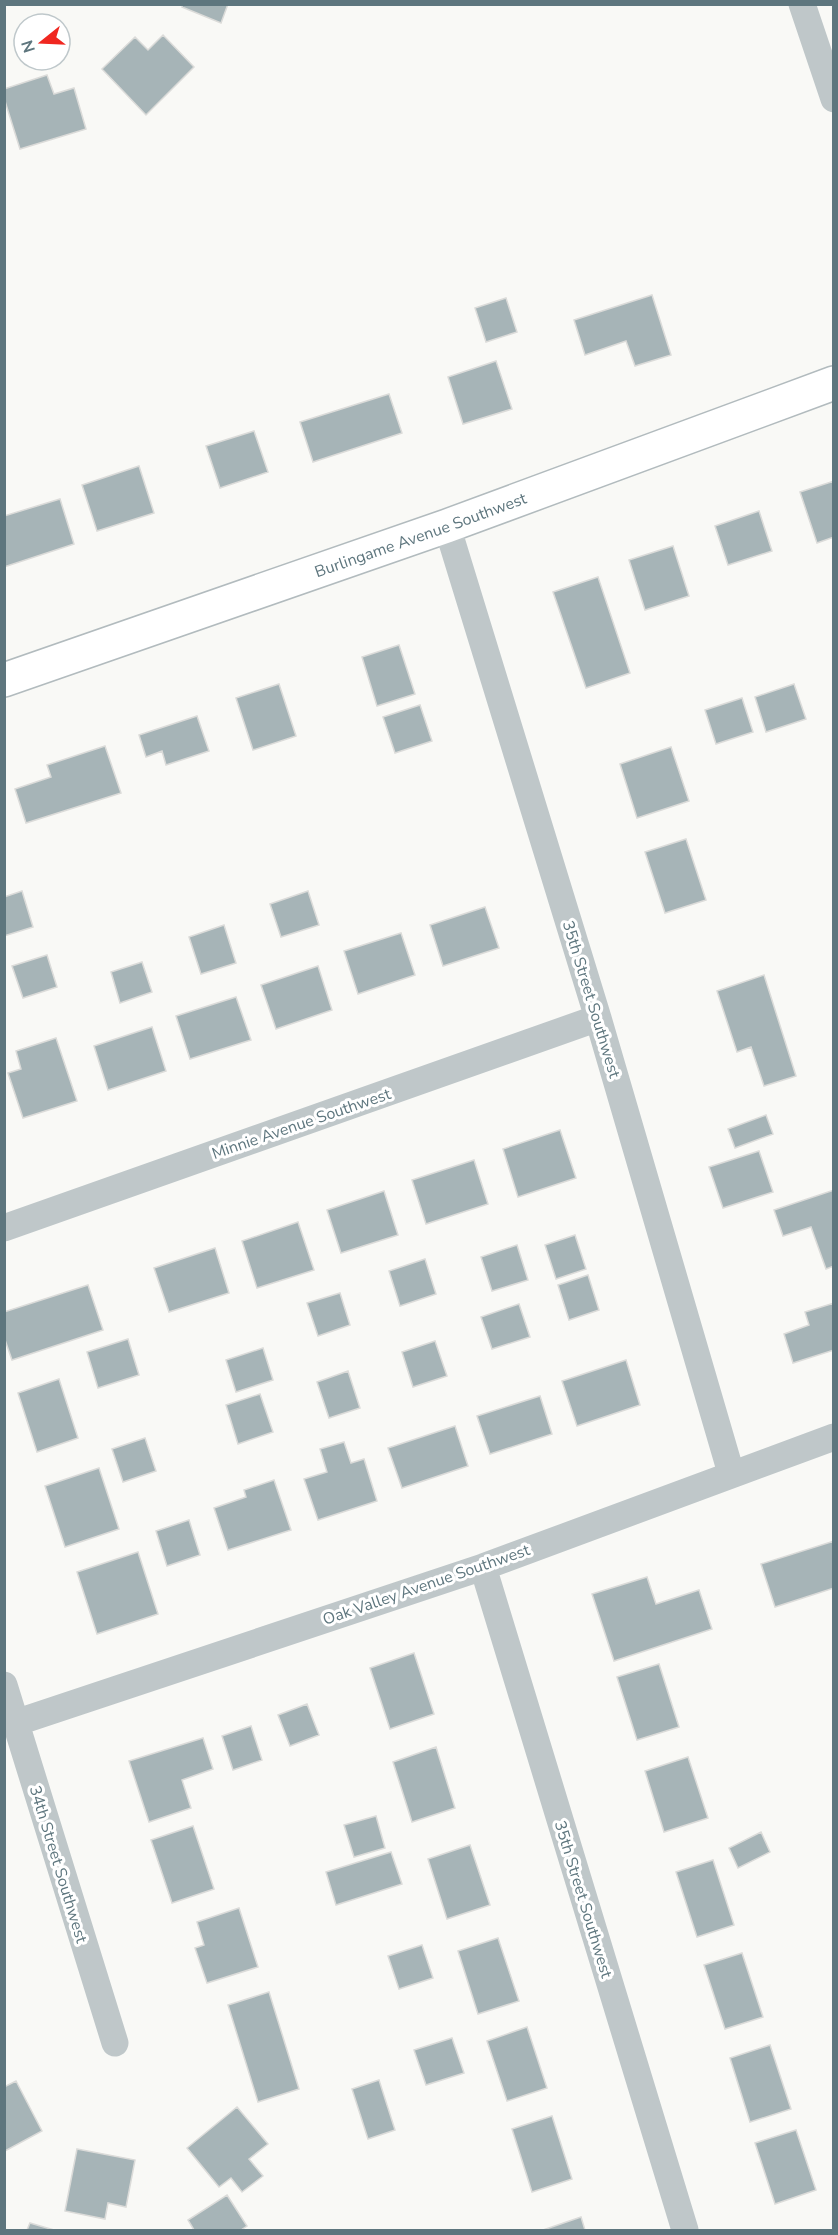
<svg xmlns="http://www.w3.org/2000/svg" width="838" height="2235" font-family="'Nunito Sans',sans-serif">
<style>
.building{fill:#a6b4b7;stroke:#dbdbd9;stroke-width:1.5}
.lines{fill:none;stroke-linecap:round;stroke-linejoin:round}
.secondary-casing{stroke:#b2bbbe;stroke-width:36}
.street{stroke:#bfc7c9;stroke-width:27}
.secondary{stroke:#fff;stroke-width:33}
.labels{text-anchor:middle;stroke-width:6;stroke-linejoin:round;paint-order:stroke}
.street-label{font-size:16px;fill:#5e767e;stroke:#fff}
</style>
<rect width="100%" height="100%" fill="#f9f9f6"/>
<path class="building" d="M183 4H228L221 23 182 7Z
M163 35 194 67 146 115 102 69 135 37 148 50Z
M47 75 54 94 74 88 86 129 20 149 4 98V89Z
M652 295 671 355 635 366 626 341 585 355 574 320Z
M506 298 517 332 486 342 475 308Z
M496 361 512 409 463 424 448 377Z
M389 394 402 433 313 462 300 422Z
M254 431 268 472 220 488 206 446Z
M139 466 154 513 97 531 82 485Z
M834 481V537L817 543 800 492Z
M60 499 74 544 4 567V516Z
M759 511 772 551 728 565 715 526Z
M673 546 689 596 645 610 629 560Z
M598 577 630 673 586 688 553 592Z
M399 645 415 694 377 706 362 657Z
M279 684 296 736 253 750 236 698Z
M794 684 806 719 766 732 755 697Z
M742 698 753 732 716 744 705 710Z
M420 705 432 741 395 753 383 717Z
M197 716 209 751 166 765 162 751 146 757 139 735Z
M105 746 121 793 26 823 15 789 51 777 47 765Z
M671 747 689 801 637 818 620 764Z
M686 839 706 900 665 913 645 852Z
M22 891 33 927 4 936V897Z
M308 891 319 925 281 937 270 904Z
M485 907 499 948 443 966 430 925Z
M224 925 236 963 201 974 189 937Z
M401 933 415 975 358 994 344 951Z
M47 955 57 987 23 998 12 966Z
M142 962 152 992 120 1003 111 972Z
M318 966 332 1010 276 1029 261 985Z
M764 975 796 1076 764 1086 751 1047 737 1052 717 991Z
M236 997 251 1040 190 1059 176 1016Z
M152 1027 166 1071 108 1090 94 1046Z
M56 1038 77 1101 23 1118 8 1073 21 1069 16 1051Z
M766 1115 773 1134 735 1148 728 1129Z
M560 1130 576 1178 518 1197 503 1149Z
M759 1151 773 1192 723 1208 709 1167Z
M474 1160 488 1204 426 1224 412 1180Z
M834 1190V1266L826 1269 811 1227 783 1236 774 1210Z
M384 1191 398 1235 341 1253 327 1210Z
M298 1222 314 1270 257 1288 242 1241Z
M575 1235 586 1269 556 1279 545 1245Z
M517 1245 528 1280 492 1291 481 1257Z
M215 1248 229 1293 169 1312 154 1268Z
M425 1259 436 1294 400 1306 389 1271Z
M588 1275 599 1310 569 1320 558 1285Z
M88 1285 103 1330 12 1360 4 1337V1312Z
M340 1293 350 1325 318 1336 307 1303Z
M834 1303V1350L793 1363 784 1334 809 1325 805 1312Z
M519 1304 530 1337 492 1349 481 1317Z
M128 1339 139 1375 98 1388 87 1352Z
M435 1341 447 1376 413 1387 402 1352Z
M263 1348 273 1380 236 1392 226 1360Z
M626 1360 640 1405 577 1426 562 1381Z
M348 1371 360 1408 329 1418 317 1382Z
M59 1379 78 1438 37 1452 18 1393Z
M260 1394 273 1432 238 1444 226 1405Z
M540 1396 552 1434 490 1454 477 1416Z
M455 1426 468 1466 402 1488 388 1448Z
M145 1438 156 1471 123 1482 112 1449Z
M344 1442 351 1463 364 1459 377 1501 318 1520 304 1479 327 1472 320 1449Z
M99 1468 119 1529 65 1547 45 1486Z
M274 1480 291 1530 228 1550 214 1508 246 1497 244 1490Z
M189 1520 200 1555 167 1566 156 1531Z
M834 1541V1588L775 1607 761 1564Z
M138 1552 158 1614 97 1634 77 1572Z
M647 1577 656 1604 699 1590 712 1629 614 1661 592 1594Z
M414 1653 434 1714 390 1729 370 1668Z
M659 1664 679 1727 637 1740 617 1677Z
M307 1704 319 1735 290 1746 278 1715Z
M251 1726 262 1760 233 1770 222 1736Z
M203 1738 213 1769 182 1780 191 1808 149 1822 129 1761Z
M436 1747 455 1808 412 1822 393 1762Z
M688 1757 708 1818 664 1832 645 1771Z
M376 1816 385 1848 354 1857 344 1825Z
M193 1826 214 1889 172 1903 151 1840Z
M761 1832 770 1852 738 1868 729 1848Z
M470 1845 490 1905 447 1919 428 1859Z
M391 1852 402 1884 336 1905 326 1872Z
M713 1860 734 1925 697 1937 676 1872Z
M239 1908 258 1967 207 1983 195 1948 204 1945 197 1922Z
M498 1938 519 2001 478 2014 458 1951Z
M422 1945 433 1978 399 1989 388 1956Z
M742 1953 763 2017 725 2029 704 1965Z
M269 1992 299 2089 258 2102 228 2005Z
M527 2027 547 2088 507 2101 487 2041Z
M452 2038 464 2073 426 2085 414 2050Z
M770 2045 791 2109 750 2122 730 2058Z
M379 2080 395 2130 368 2139 352 2089Z
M16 2081 42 2131 5 2151 4 2087Z
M237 2107 268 2144 249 2159 263 2176 242 2192 231 2178 219 2187 187 2148Z
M552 2116 572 2179 532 2192 512 2129Z
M796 2130 816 2190 775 2204 755 2143Z
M77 2149 135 2160 126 2207 108 2203 105 2219 65 2211Z
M227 2195 247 2226 241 2230H194L188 2220Z
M581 2217 585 2230H543Z
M30 2223 54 2230H27Z"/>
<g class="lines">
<g class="secondary-casing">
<g id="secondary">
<path id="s1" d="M4 680 447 526 834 383"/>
</g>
</g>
<path class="street" d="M802 4 834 99
M447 526 598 1018 731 1473
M4 1228 598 1018
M483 1567 685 2230
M4 1685 115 2043
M15 1723 483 1567 834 1437"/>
<use href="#secondary" class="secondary"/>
</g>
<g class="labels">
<g class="street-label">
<text dy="6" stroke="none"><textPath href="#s1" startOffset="441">Burlingame Avenue Southwest</textPath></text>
<text transform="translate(592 999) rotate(73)" y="6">35th Street Southwest</text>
<text transform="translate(301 1123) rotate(-19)" y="6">Minnie Avenue Southwest</text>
<text transform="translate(426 1584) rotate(-19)" y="6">Oak Valley Avenue Southwest</text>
<text transform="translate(59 1864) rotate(73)" y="6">34th Street Southwest</text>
<text transform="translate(584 1899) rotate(73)" y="6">35th Street Southwest</text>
</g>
</g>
<rect width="838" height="2235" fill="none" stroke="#5e767e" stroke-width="12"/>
<g transform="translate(42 42) rotate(252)"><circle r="28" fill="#ffffff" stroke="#bfc8cb" stroke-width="1.5"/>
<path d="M0-4.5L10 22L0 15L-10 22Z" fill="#f02720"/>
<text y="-9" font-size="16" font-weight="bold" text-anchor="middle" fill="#5e767e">N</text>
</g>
</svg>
